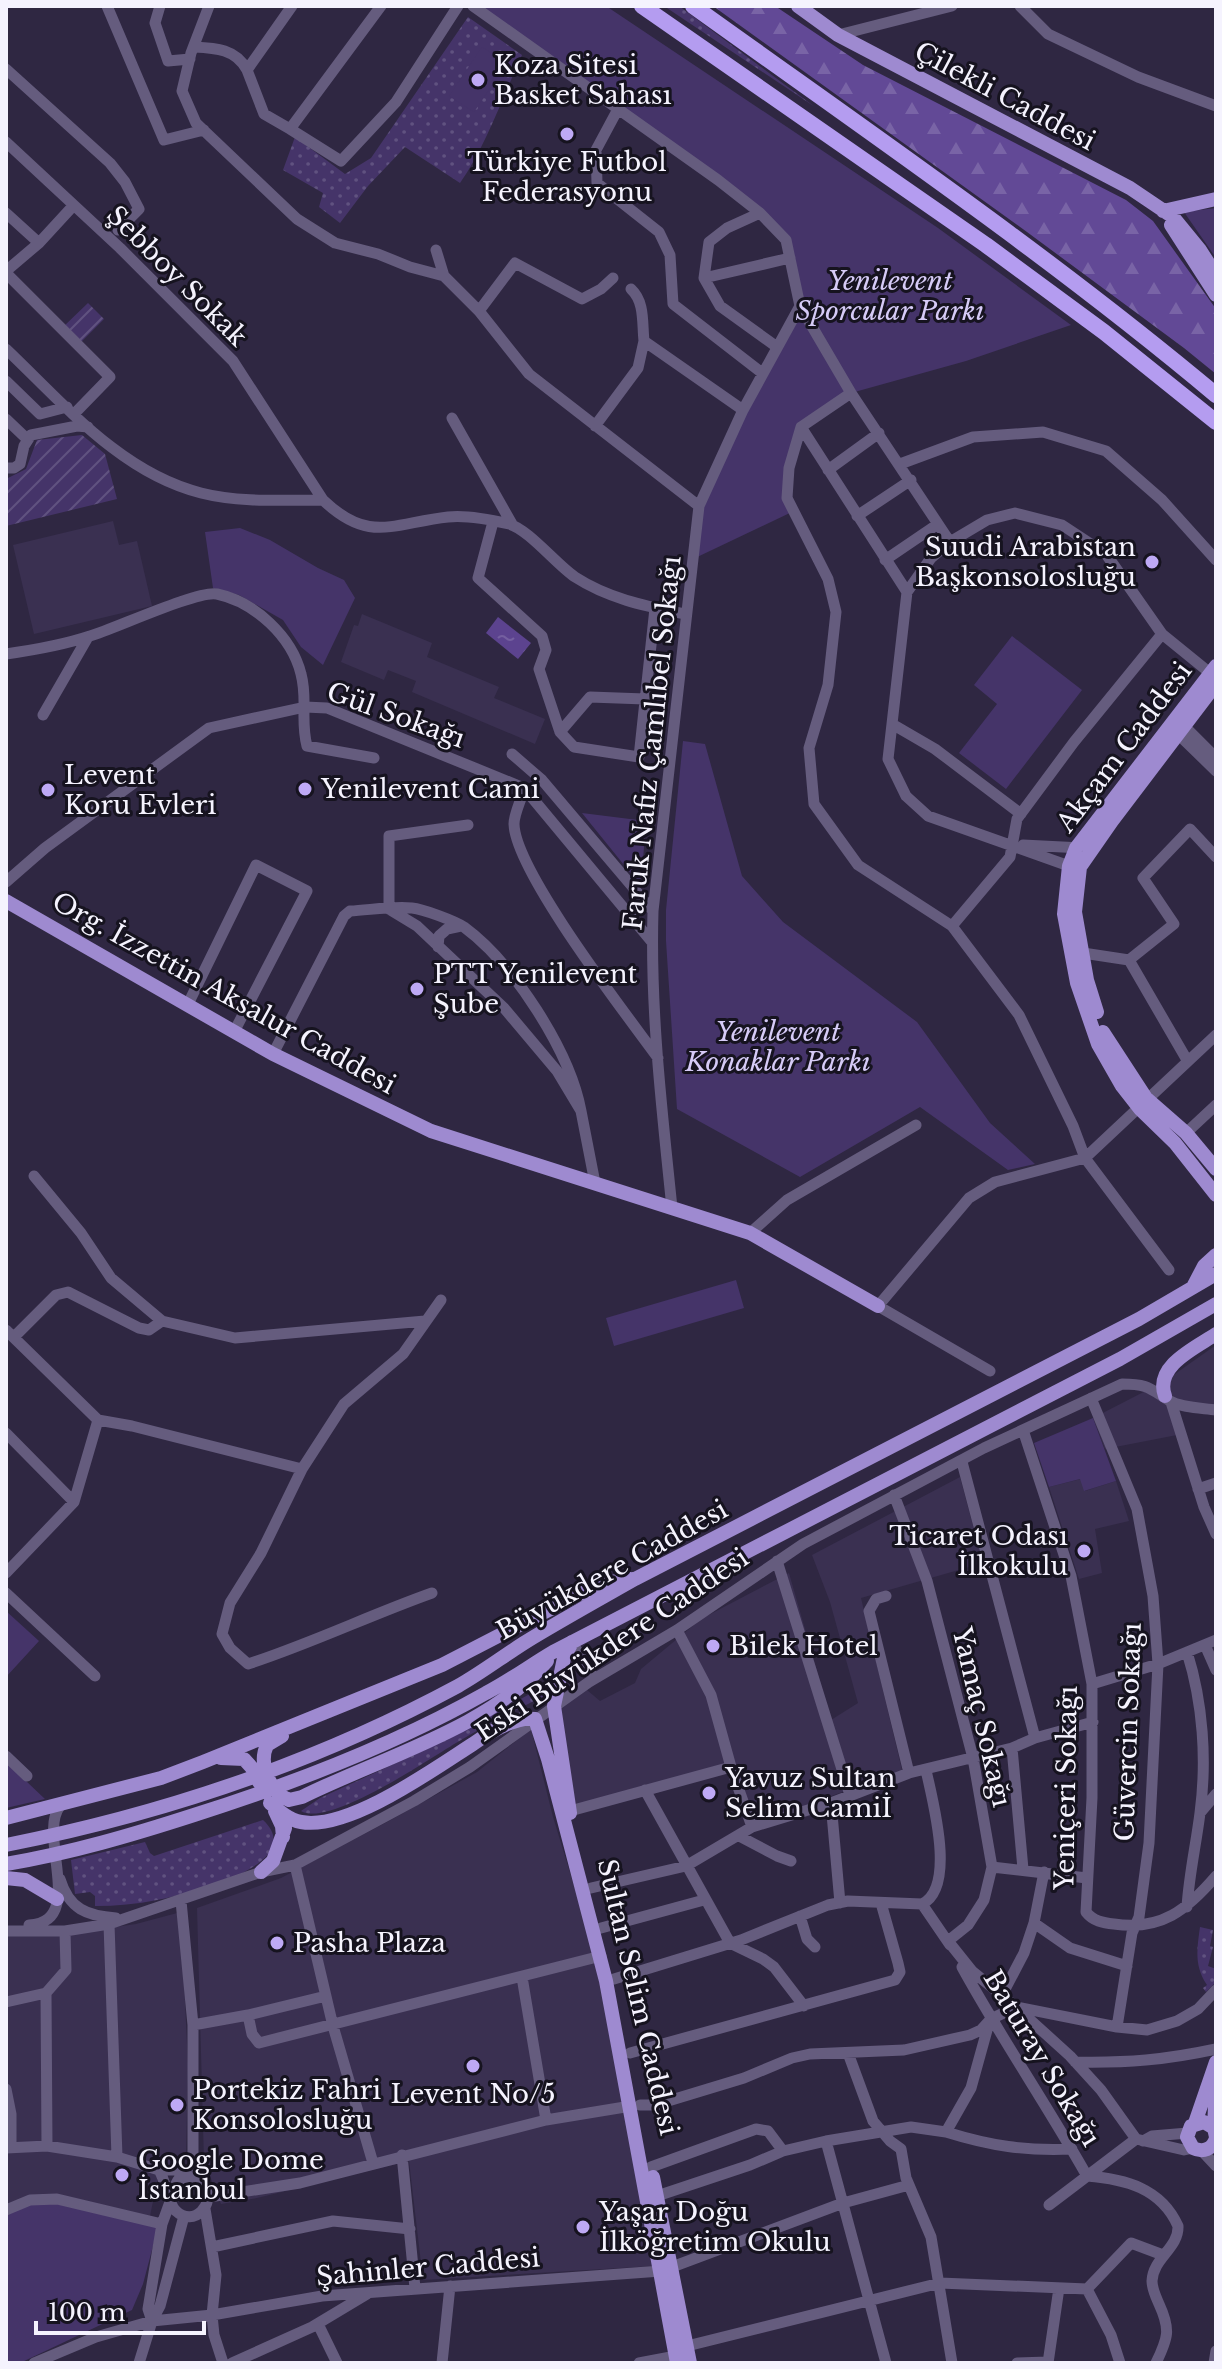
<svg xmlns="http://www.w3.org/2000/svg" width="1222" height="2369" font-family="'Libre Baskerville',serif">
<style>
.built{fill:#3a3051}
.grass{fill:url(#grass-dots)}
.forest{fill:url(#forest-firs)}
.park{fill:#453469}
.garden{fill:url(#garden-furrows)}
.water{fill:url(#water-ripples)}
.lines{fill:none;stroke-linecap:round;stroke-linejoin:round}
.minor{stroke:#655c7e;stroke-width:11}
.major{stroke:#9e8ad0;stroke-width:14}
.highway{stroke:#b49cf0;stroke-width:16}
.poi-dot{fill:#bea9f5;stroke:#16131f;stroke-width:3}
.labels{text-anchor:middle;stroke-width:6;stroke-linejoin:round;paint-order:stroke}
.poi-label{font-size:26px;fill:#f5f3fe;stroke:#16131f;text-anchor:start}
.street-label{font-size:26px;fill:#f5f3fe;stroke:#16131f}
.park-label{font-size:26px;font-style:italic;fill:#d6cbf7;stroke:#16131f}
</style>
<defs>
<pattern id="grass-dots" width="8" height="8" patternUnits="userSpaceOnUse" patternTransform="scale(2)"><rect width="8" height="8" fill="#453469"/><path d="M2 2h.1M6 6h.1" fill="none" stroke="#605280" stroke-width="1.8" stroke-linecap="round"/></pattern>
<pattern id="forest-firs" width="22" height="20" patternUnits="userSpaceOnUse" patternTransform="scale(2)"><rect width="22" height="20" fill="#624996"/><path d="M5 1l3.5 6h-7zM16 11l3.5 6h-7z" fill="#7964a6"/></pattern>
<pattern id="garden-furrows" width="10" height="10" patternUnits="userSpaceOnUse" patternTransform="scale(2)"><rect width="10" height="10" fill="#453469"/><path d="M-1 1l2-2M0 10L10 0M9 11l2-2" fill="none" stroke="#605280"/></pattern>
<pattern id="water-ripples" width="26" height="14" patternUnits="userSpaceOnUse" patternTransform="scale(2)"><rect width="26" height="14" fill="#5c438f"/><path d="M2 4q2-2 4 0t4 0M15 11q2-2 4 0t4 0" fill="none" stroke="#745fa0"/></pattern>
</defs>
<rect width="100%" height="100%" fill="#2f2742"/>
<path class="built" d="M113 521 119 545 137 541 152 606 34 634 13 545Z
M362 614 432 643 427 657 499 687 494 698 545 719 535 744 412 692 416 681 388 670 384 680 341 662 354 625 358 626Z
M1216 1345V1413L1177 1405V1435L1105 1449 1093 1418 1165 1381Z
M960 1477 983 1563 861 1598 902 1770 747 1827 727 1771 653 1794 577 1812 559 1710 587 1690 600 1701 635 1683 641 1669 701 1619 789 1573 831 1720 858 1703 830 1602 812 1555Z
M1081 1479 1085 1491 1116 1481 1129 1521 1095 1529 1102 1573 1079 1579 1049 1487Z
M531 1729 553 1817 595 1954 654 2266 423 2280 409 2161 257 2198 221 2204 204 2161 197 1908 281 1878 387 1822 477 1772Z
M181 1912 188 2066 186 2158 158 2177 148 2226 6 2213V1936L101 1929 136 1924Z"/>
<path class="grass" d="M664 6H679L815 107Z
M468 17 522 55C503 96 485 148 460 183L405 147 368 186 340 223 319 207 323 193 283 170 295 137 345 174 371 158Z
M548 1684 544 1696C516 1710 488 1724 461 1740 433 1756 330 1828 301 1811L320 1798 442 1742Z
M263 1820C311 1865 184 1895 157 1900 137 1904 116 1906 95 1906V1896L90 1892 75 1894 71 1860 145 1842 150 1853 154 1856Z
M1200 1927 1213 1930 1210 1946 1213 1947 1208 1966 1216 1969V1982L1206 1992 1203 1988 1207 1985C1194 1966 1197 1949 1200 1927Z"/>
<path class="forest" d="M713 6H775L863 65 1126 200 1153 221 1216 309V374L1184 348 1027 232Z"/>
<path class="park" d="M470 6H606L938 228 1071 325 966 361 851 393 801 427 789 468 794 511 693 559 699 506 800 306 786 240 760 213Z
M482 47 507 63 474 112 449 96Z
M1216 208V258L1184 212Z
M240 528 270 540 318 568 344 580 355 598 323 665 301 647 283 620 239 595 213 588 205 532Z
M1012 636 1082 690 1006 789 959 753 997 704 974 685Z
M683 741 705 744 742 876 783 922 917 1022 990 1123 1035 1164 1008 1170 920 1107 800 1177 677 1109 666 941V910Z
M582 813 646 821 641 886Z
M736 1280 744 1308 614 1346 606 1318Z
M1093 1418 1116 1481 1084 1491 1080 1479 1049 1487 1034 1443Z
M6 1611 39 1641 6 1677Z
M6 1762 45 1799 6 1808Z
M59 2202 158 2227 143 2284 132 2310 20 2363H6V2213L28 2204Z"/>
<path class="garden" d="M88 303 104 319 78 345 62 328Z
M82 435 105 454 117 499 6 526V479L26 469 37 440Z"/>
<path class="water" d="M498 617 531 643 518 659 486 633Z"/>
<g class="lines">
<path class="minor" d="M107 6 164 140 204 130
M160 6 155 23 168 61 190 59
M209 6 191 53 182 91 196 123 297 219 335 243 378 254 410 267 444 276 479 311 529 374 699 506
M292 6 247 70 264 114 290 129 381 6
M473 6 718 180 760 213 786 240 800 306 851 393 950 542
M1020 6 1048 34 1138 77 1216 106
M838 35 952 6
M194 47C216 48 236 49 247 70
M6 69 110 163 125 182 139 209 118 230
M618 109 596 150 597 183 659 232 670 255 673 304 762 373
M290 129 341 161 396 102 458 6
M6 142 120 248 233 361 323 500C369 544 393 523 448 517 465 515 492 520 509 524 528 529 557 565 575 577 609 599 646 606 685 614
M6 213 39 243
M436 250 444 276
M6 271 39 243 73 206
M6 273 110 377 75 413
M704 278 709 242 727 228 760 213
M631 289C645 302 642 323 644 341L743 410
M479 311 515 263 582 299 601 289 613 278
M777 347 720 306 704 278 790 258
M6 349C64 404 121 473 201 493 240 503 283 500 323 500
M6 381 40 414 67 407
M851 393 801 427 789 468 787 498 828 579 836 612 828 685 809 748 814 804 858 865 952 926 1019 1015 1073 1126 1085 1158 1169 1270
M452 418 512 524
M6 419 27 439
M595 426 638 368 644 341
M801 427 907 592
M900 464 973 437 1043 432 1106 451 1162 500 1216 560
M6 468H14L20 464 24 446 31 435 77 426 88 427
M828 470 879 433
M857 516 911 480
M493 522 478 578 542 636 546 650 539 669 560 732
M885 560 938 524
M6 654C34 650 63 645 90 636 114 629 198 590 217 594 255 602 292 637 301 674 308 700 300 720 307 746L374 758
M645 699 590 697 560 732 574 747 639 757 655 608
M43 715 88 637
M892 724 935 749 1021 814
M1177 726H1184L1216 758
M1178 734 1216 771
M512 754 542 780 653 911
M524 788C522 799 514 813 514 824 515 871 626 1014 658 1058
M1023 845 1082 848
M1069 866 928 816 906 796 888 759 907 592 931 558 950 542 987 520 1015 513 1062 525 1106 554 1162 634 1210 673
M6 882 45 848 209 728 305 707 327 708 524 788 652 942
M389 909 417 926 504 1008 557 1071 581 1111 595 1183
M389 909V836L468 825
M952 926 1010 857 1017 819 1074 742 1162 634
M438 947 439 936 447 929 461 926
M1083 953 1129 960 1174 924 1143 878 1190 829 1216 857
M1129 960 1187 1060
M188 1004 256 865 307 891 235 1030
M273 1054 344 916 350 911C370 910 393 906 412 908 423 909 455 921 464 927 513 963 570 1051 581 1111
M1186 1133 1216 1105
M34 1176 81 1233 111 1278 162 1321 235 1338 425 1321
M672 1208C662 1110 650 1010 653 911L699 506 743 410 800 306
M750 1233 787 1200 916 1125
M6 1330 98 1420
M14 1337 56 1295 68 1292 139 1328 149 1330 162 1321
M990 1371 878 1306 969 1198 995 1182 1085 1158 1216 1035
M1091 1398 1137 1509 1153 1596 1158 1664 1149 1843 1139 1917 1132 1933 1117 2027
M1171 1402 1204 1507 1216 1534
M1023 1430 1071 1576 1092 1684V1798L1086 1912C1093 1921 1103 1923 1114 1924 1161 1931 1187 1910 1216 1876
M6 1433 74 1502
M962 1462 1035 1738
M1198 1489 1216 1483
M894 1495 927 1581 973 1758 992 1867 984 1900 968 1925 948 1941 972 1971 1016 2007 1117 2027 1147 2030 1177 2021 1198 2009 1216 1990
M777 1561 850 1795
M6 1573 74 1502 98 1420 132 1426 302 1469
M6 1593 95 1676
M432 1593C370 1615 310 1644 248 1664L230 1648 222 1634 230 1603 261 1553 302 1469 344 1404 403 1354 441 1300
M886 1596 876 1599 869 1611 909 1773
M677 1630 711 1695 731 1767 752 1827
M572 1642 594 1679
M1205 1645 1216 1670
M1187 1652C1203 1703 1207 1760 1200 1813 1196 1845 1189 1875 1187 1907
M1092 1684 1158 1664 1216 1640
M1012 1748 1023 1869
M6 1756 27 1776
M926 1770C932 1799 957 1887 922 1904L950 1945
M645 1790 730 1943 763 1959 774 1967 804 2006
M831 1803 840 1903
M570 1811 731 1767
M1200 1813 1216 1794
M739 1836 777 1856 791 1861
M295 1865 333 2026 373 2163
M992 1867 1087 1878
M60 1879C69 1909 87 1916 116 1918
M591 1888 686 1866 752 1827 831 1803 909 1773 1012 1748 1035 1738 1093 1722
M181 1901 193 2025V2158L200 2180
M800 1916 807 1939 815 1947
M1034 1923 1070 1948 1127 1966
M109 1924 117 2157
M29 1925C87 1922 37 1835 60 1806
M601 1928 704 1900
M6 1931H65L109 1924 261 1872 295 1865 414 1801 470 1767 589 1682 677 1630 803 1544 984 1448 1122 1384C1149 1384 1150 1389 1170 1401 1182 1408 1203 1408 1216 1410
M962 1967C1001 2038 1047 2105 1087 2176
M522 1977 546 2120
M614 1979 741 1940 828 1905 848 1901 922 1904
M1002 1995 1024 1953 1034 1923 1044 1872
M6 2002 46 1993
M248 2015 252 2034 259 2043 601 1956
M193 2025 248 2015 326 1996
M630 2053 895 1980 900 1972 898 1963 881 1903
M848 2053 873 2121 890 2141 901 2149 906 2178 931 2237 952 2363
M1075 2062C1127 2063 1165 2060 1216 2049
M6 2089 11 2114V2146
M640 2105H655L744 2078 792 2058 810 2054 904 2050 970 2035 981 2030 991 2019 1016 2007 1070 2056 1101 2090 1136 2139
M946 2132C991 2146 1025 2151 1072 2149
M1136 2139 1184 2150 1193 2148
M826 2141 886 2363
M1143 2141 1152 2136 1188 2133
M47 2146 46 1993 66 1970 65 1931
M6 2148 47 2146 117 2157 159 2170H175L190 2177
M1202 2151 1216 2166
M402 2155 415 2288
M651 2167 756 2129 768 2131 783 2151
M159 2170C166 2181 168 2204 176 2211 194 2228 216 2204 205 2185L190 2177 178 2180 170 2195
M1087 2176C1125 2179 1161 2188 1178 2226 1179 2248 1153 2258 1152 2281 1152 2289 1156 2297 1159 2304 1171 2330 1168 2338 1156 2363
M657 2196 750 2165 783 2151 826 2141 911 2127 946 2132 971 2088 989 2023
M209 2197 300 2183 546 2120 631 2106
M1049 2205 1136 2139
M205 2209 216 2275 212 2315 214 2335 223 2363
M6 2210 30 2200 57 2199 162 2224
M212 2247 333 2221 410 2229
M672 2267 843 2203 909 2185
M1087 2289 1131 2243 1163 2255
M1087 2289 1111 2335 1120 2363
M152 2321 148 2309 162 2224 170 2202
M318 2324 337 2363
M687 2346 940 2283 1087 2289
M34 2363 96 2337 152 2321 212 2315 322 2296 661 2271
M139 2363 152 2321 160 2306 184 2216
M232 2363 312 2327 367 2294
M442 2363 450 2286
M639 2363 676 2356
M1017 2363 1048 2362
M1048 2363 1059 2288
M1214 2363 1216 2351"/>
<path class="major" d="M798 6 838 35 1130 188 1173 217 1200 250 1216 275
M1163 211 1216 199
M1171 225 1216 295
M1216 666 1076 848 1069 866 1064 914 1077 983 1098 1044 1122 1086 1140 1109 1175 1143 1216 1195
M6 901 273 1054 431 1131 750 1233 878 1306
M1097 1012 1087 980 1075 912 1080 867 1112 821 1216 684
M1103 1032 1146 1098 1186 1133 1216 1169
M1193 1287 1204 1266 1216 1255
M1165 1396C1154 1366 1195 1348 1216 1334
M282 1736 267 1745C258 1764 270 1792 289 1800L302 1797C378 1759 491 1727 547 1661
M221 1758 244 1759 253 1769 259 1782
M270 1803C279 1811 289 1820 301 1822 348 1831 434 1769 473 1744 490 1732 515 1716 535 1719L548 1759 606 1981 677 2363
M275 1811 282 1826 283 1837
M570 1813 554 1706 564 1658 572 1642
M6 1818 161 1778 203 1762 442 1665 599 1584 630 1579
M6 1845C163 1814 317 1762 458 1686 481 1673 502 1657 524 1643 560 1621 598 1600 635 1579L1139 1319 1216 1274
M6 1864C71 1853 132 1835 194 1815 295 1783 394 1745 486 1693 509 1681 531 1665 553 1652L1120 1359 1216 1304
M261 1872 273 1861 285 1828
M6 1878 25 1880 57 1899
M1195 2123 1216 2062
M1214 2128 1216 2084
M1216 2137 1214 2128 1204 2122 1191 2126 1187 2137 1193 2148C1203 2153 1213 2149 1216 2138
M653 2177 690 2363"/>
<path class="highway" d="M642 6 986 245 1104 332 1216 422
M693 6C870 133 1050 256 1216 395"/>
</g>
<g class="poi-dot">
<circle cx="478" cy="80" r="8"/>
<circle cx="567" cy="134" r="8"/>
<circle cx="1152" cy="562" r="8"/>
<circle cx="305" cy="789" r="8"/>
<circle cx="48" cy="790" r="8"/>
<circle cx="417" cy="989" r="8"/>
<circle cx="1084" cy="1551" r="8"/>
<circle cx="713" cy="1646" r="8"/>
<circle cx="709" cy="1793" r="8"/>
<circle cx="277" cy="1943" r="8"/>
<circle cx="473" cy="2066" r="8"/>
<circle cx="177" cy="2105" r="8"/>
<circle cx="122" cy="2175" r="8"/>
<circle cx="583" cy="2227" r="8"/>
</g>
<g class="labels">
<g class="poi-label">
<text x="494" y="74">Koza Sitesi<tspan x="494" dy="30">Basket Sahası</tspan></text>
<text x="567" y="171" text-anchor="middle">Türkiye Futbol<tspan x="567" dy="30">Federasyonu</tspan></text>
<text x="1136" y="556" text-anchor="end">Suudi Arabistan<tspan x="1136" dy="30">Başkonsolosluğu</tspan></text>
<text x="64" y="784">Levent<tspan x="64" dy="30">Koru Evleri</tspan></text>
<text x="321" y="798">Yenilevent Cami</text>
<text x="433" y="983">PTT Yenilevent<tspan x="433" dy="30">Şube</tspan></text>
<text x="1068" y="1545" text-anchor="end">Ticaret Odası<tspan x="1068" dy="30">İlkokulu</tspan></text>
<text x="729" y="1655">Bilek Hotel</text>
<text x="725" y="1787">Yavuz Sultan<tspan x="725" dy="30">Selim Camiİ</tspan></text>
<text x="293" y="1952">Pasha Plaza</text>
<text x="193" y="2099">Portekiz Fahri<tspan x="193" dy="30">Konsolosluğu</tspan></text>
<text x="473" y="2103" text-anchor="middle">Levent No/5</text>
<text x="138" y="2169">Google Dome<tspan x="138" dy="30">İstanbul</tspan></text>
<text x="599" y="2221">Yaşar Doğu<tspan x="599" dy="30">İlköğretim Okulu</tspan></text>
</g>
<g class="street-label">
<text transform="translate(1005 96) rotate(28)" y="9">Çilekli Caddesi</text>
<text transform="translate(177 276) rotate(45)" y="9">Şebboy Sokak</text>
<text transform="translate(396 715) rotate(20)" y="9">Gül Sokağı</text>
<text transform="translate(652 743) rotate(-84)" y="9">Faruk Nafiz Çamlıbel Sokağı</text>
<text transform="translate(1124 747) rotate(-53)" y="9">Akçam Caddesi</text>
<text transform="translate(224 993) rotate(29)" y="9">Org. İzzettin Aksalur Caddesi</text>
<text transform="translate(612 1570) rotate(-29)" y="9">Büyükdere Caddesi</text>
<text transform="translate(612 1645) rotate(-34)" y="9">Eski Büyükdere Caddesi</text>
<text transform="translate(982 1717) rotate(77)" y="9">Yamaç Sokağı</text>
<text transform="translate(1128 1732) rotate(-88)" y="9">Güvercin Sokağı</text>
<text transform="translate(1066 1788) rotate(-89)" y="9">Yeniçeri Sokağı</text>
<text transform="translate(638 1997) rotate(77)" y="9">Sultan Selim Caddesi</text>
<text transform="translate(1042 2058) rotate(59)" y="9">Baturay Sokağı</text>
<text transform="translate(428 2267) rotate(-5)" y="9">Şahinler Caddesi</text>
</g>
<g class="park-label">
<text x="890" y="290">Yenilevent<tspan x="890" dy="30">Sporcular Parkı</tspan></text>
<text x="778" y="1041">Yenilevent<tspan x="778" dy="30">Konaklar Parkı</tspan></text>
</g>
</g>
<rect width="1222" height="2369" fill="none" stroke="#f5f3fe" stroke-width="16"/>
<path d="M36 2321v12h168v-12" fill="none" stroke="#f5f3fe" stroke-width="4"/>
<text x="48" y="2321" font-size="24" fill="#f5f3fe" stroke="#16131f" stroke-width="6" paint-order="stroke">100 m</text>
</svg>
